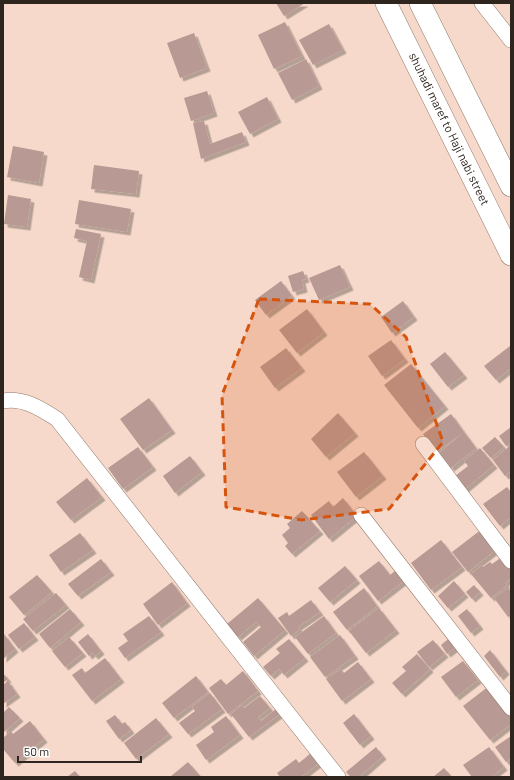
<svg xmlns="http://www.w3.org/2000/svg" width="514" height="780" font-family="Barlow,sans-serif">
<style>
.building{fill:#b89993;filter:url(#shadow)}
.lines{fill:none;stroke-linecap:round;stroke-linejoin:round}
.street-casing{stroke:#947a6c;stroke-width:16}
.secondary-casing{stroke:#947a6c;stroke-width:22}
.street{stroke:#fff;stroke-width:15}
.secondary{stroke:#fff;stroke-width:21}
.marked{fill:#d6540e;fill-opacity:0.2;stroke:#d6540e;stroke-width:3;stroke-dasharray:8 5;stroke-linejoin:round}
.labels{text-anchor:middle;stroke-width:3.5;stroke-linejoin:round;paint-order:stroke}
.street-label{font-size:12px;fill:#2f251f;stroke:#fff}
</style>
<defs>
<filter id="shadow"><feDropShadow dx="3.5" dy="3.5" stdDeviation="0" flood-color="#0004"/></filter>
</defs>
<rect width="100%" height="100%" fill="#f6d9ca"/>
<path class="building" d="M276 3H305L284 16Z
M285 22 302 56 274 69 258 35Z
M329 24 343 50 313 65 299 40Z
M194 33 207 68 180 78 167 43Z
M306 59 319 86 292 100 278 73Z
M207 91 214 113 191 121 184 98Z
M267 97 278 119 250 134 238 112Z
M204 121 210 144 242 132 246 142 201 159 193 123Z
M13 146 44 152 39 183 7 177Z
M94 165 139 171 136 194 91 189Z
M8 195 31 199 27 227 4 224Z
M79 200 131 209 127 232 75 224Z
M76 229 101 234 91 280 79 277 87 241 74 238Z
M340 265 350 287 319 300 309 278Z
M303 271 306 279 302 280 304 289 293 292 288 276Z
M281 281 292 296 266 315 255 300Z
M403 301 414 317 392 333 381 317Z
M307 309 324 332 297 353 279 330Z
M391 340 405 359 382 376 368 356Z
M510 346 511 368 496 380 484 366Z
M286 348 302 368 275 388 260 367Z
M445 352 464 375 448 387 430 364Z
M411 364 445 406 418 428 384 385Z
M149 398 172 430 143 450 120 419Z
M338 413 355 433 326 457 311 439Z
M451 414 464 432 436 452 423 434Z
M511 427V442L506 446 499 436Z
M464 432 476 448 451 468 439 453Z
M495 437 504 447 491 458 482 448Z
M511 445V471L505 476 493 460Z
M138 447 153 467 123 489 108 468Z
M480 448 494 465 465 489 455 476 468 466 464 461Z
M364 452 383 476 356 497 337 472Z
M190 456 202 472 175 493 163 476Z
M87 478 102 497 71 520 56 502Z
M507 487 511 492V517L500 526 483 504Z
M343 498 357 516 329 539 311 515 329 501 333 507Z
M302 511 320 531 292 554 285 546 288 543 282 535 290 528 287 524Z
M482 529 498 548 468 572 452 552Z
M80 533 93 550 61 572 49 555Z
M441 540 462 567 431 590 411 563Z
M502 557 511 568V578L505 583 507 585 491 598 471 574 482 565 483 567 490 562 492 564Z
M101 559 111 572 78 596 68 584Z
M379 561 390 575 401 566 409 577 378 601 359 576Z
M345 566 357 580 330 602 318 588Z
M37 575 52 592 24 615 9 597Z
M454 581 465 594 448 608 438 596Z
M172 582 187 603 158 625 143 604Z
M474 585 480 592 472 599 466 592Z
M364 588 377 606 347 630 333 612Z
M508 588 511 592V615L508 617 494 598Z
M56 593 66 605 33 631 23 619Z
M258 598 285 630 254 656 243 642 261 627 256 622 238 637 227 624Z
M311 600 320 612 298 627 300 629 291 636 278 618 287 612 289 616Z
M379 608 396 630 366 653 349 631Z
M70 609 81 622 50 648 39 634Z
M467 609 480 626 471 633 458 616Z
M149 616 161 632 125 658 118 648 128 641 123 634Z
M324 616 336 633 308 654 295 637Z
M24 623 35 637 19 649 8 635Z
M4 634 15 649 3 659V635Z
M88 634 101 651 95 656 92 653 89 656 78 642Z
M340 635 355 656 325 677 310 657Z
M452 636 459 645 447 654 441 645Z
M69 637 83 653 65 667 52 651Z
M289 639 305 658 284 675 279 669 271 676 263 667 280 653 276 649Z
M433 640 445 654 429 667 417 652Z
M490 650 506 671 500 677 484 656Z
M417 654 430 669 402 694 392 683 406 671 402 667Z
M105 658 121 679 92 701 72 675 82 668 85 673Z
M463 661 478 680 456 697 441 677Z
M358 662 371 679 342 701 326 679 341 669 344 673Z
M243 671 258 691 228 714 209 688 221 679 226 685Z
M3 673 8 679 3 683Z
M196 676 208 692 174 718 162 703Z
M8 681 17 694 3 704V685Z
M489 686 511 714V724L490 740 463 706Z
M210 693 222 709 188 734 179 723 195 711 192 707Z
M260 696 270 708 258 717 261 721 276 709 280 714 249 737 231 714 242 705 244 708Z
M9 707 20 718 3 733V713Z
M354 714 371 736 360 745 343 723Z
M115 715 122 724 125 722 131 730 119 739 106 721Z
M226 716 240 735 206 760 196 745 214 732 211 727Z
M156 718 169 734 136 759 124 743Z
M30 721 44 739 15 763 3 749V738L11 731 13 734Z
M511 736V758L506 762 495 747Z
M376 747 383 756 359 777H351L346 772Z
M489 747 504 767 491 777H472L463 765Z
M311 753 319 763 301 777H280L277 773 296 759 299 763Z
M188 762 201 777H170Z
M444 768 452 777H433Z
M75 771 80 777H67Z"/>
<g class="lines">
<g class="street-casing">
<path id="street" d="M482 3 511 40
M3 401C23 397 41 409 57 419L338 777
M423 444 511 561
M361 515 511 708"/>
</g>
<g class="secondary-casing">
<path id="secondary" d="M386 3 511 255
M420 3 511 186"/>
</g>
<use href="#street" class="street"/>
<use href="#secondary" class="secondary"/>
</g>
<path class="marked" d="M259 299 370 304 406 337 443 442 389 509 302 520 226 507 222 395Z"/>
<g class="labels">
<g class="street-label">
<text transform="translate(449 129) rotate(64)" y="4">shuhadi maref to Haji nabi street</text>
</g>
</g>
<rect width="514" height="780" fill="none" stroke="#2f251f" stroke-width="8"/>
<path d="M18 756v6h123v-6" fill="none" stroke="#2f251f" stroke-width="2"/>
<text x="24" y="756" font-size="12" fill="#2f251f" stroke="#ffffff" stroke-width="3" paint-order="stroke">50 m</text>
</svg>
